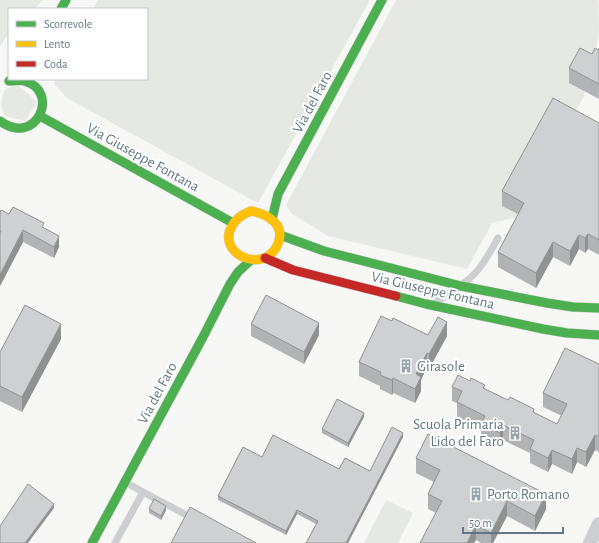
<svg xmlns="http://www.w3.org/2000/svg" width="599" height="543" font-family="'Alegreya Sans',sans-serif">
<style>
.green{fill:#e6e9e3}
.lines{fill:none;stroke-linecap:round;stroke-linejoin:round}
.fast-casing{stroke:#d3d4d4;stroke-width:10}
.slow-casing{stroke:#d3d4d4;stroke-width:10}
.jam-casing{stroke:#d3d4d4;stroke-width:10}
.lane{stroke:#cccecf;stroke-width:7}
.street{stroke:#cccecf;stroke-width:14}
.fast{stroke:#4caf50;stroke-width:9}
.slow{stroke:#ffc107;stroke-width:9}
.jam{stroke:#c62828;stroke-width:9}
.wall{fill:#b1b3b4}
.shaded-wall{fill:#909292}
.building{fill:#ced0d1;stroke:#909292}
.labels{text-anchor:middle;stroke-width:4;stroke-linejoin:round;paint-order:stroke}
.street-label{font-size:15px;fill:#617882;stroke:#fff}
.poi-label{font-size:15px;fill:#617882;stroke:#fff;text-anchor:start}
</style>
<rect width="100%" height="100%" fill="#f7f7f6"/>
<path class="green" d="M0 0H43L34 9H9V33L0 46Z
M98 0H370L258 203 67 98 54 84 56 79H147V9H93Z
M396 0H598L599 30 595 58 588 71 584 96 518 217 492 223 467 269 328 236 292 214 286 205Z
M18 85 37 102 25 121 5 116C0 108 0 96 6 89 9 87 15 86 18 85Z
M386 500 413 513 398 543H364Z"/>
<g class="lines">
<g class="fast-casing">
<path id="fast" d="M61 9 66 0
M40 116 233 223
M0 121C37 148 61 90 24 81 20 80 14 81 9 81
M272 219 278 194 382 0
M280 235 324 251 461 286 547 303 573 307 599 308
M396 296 426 304 543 329 567 333 599 335
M92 543 203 337 230 284 238 272 251 260"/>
</g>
<g class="slow-casing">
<path id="slow" d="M251 211C269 214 287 226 277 246 262 275 216 253 232 226 236 218 243 214 251 211Z"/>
</g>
<g class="jam-casing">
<path id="jam" d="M265 258 293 270 396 296"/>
</g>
<path class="lane" d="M464 283C480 272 489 254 498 238
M436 302 456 289
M143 492 194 519
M115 543 143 492 127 483"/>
<path class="street" d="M590 543 599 524"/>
<use href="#fast" class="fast"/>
<use href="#slow" class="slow"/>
<use href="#jam" class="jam"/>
</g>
<path class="wall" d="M599 48V99L569 83V68L598 50Z
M599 123V255L588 249 585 253 579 249 570 266 553 257 536 288 498 267V252L518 214 502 206V191Z
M0 213 9 214 44 228 59 247 54 258 23 242 0 286Z
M392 321 428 335 447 336 429 369 427 367 421 380V391L415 403 393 393 392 395 380 389V386L359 376V362Z
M251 324 319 335 304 364 251 336Z
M61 339 22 412 0 401V352Z
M599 364V452L595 450 586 467 577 462 572 474 552 464 548 472 530 463V453L503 440 500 447 481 439V429L457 417V403L452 401V387L485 389 557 424 562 416 543 407V393Z
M364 417 348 447 322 433V429Z
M392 427 403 433V437L348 543H306L316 524 297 514 286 535 218 500V496L243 447 262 457 273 435 339 469 345 458 370 471Z
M416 458 546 509 535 531 507 516 493 543H481L476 540 436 513 428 509V494L434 482 416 473Z
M149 509 166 510 161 520 149 513Z"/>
<path class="shaded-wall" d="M23 230V242L0 286V275Z
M588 234V249L585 253V238Z
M579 235V249L570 266V251Z
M59 236V247L54 258V247Z
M553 242V257L536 288V273Z
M447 322V336L429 369V354Z
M319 323V335L304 364V352Z
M61 324V339L22 412V397Z
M427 353V367L421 380V391L415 403V389L416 374Z
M393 378V393L392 395V380Z
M364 413V417L348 447V443Z
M503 425V440L500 447V433Z
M403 433V437L348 543H346Z
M595 435V450L586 467V452Z
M577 448V462L572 474V459Z
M552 450V464L548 472V458Z
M546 494V509L535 531V516Z
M507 501V516L493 543H491V533Z
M54 504V508L28 543H25Z
M166 506V510L161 520V516Z
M297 510V514L286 535V531Z
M476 525V540L474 543H467Z"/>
<path class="building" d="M580 48 592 54 595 48 598 50 599 48V84L569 68Z
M553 98 599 123V240L588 234 585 238 579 235 570 251 553 242 536 273 498 252 524 203 502 191Z
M13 207 44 223 42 227 59 236 54 247 23 230 0 275V233L1 231H0V213L1 210 9 214Z
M266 295 319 323 304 352 251 324Z
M25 305 61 324 22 397 0 386V352Z
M381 316 392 321 393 318 428 335 438 317 447 322 429 354 427 353 416 374 421 377 415 389 393 378 392 380 380 375 381 372 359 362Z
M565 348 599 364V437L595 435 586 452 577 448 572 459 552 450 548 458 530 449 534 440 503 425 500 433 481 424 485 416 457 402 462 391 452 387 458 375 470 381 471 378 485 385 483 388 508 400 510 397 534 409 533 412 557 424 567 404 543 393Z
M337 399 364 413 348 443 322 429Z
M392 427 403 433 346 543H306L318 521 297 510 286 531 218 496 243 447 262 457 273 435 339 469 345 458 370 471Z
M428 434 546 494 535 516 507 501 491 533 476 525 467 543H420L442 501 428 494 440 470 416 458Z
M28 484 54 504 25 543H0V526Z
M154 499 166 506 161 516 149 509Z
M190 507 256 543H171Z"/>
<defs>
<g id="building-bare" transform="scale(1.08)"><path d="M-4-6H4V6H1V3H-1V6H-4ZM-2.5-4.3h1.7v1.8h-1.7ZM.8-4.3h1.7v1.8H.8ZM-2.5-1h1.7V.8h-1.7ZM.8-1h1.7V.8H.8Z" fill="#96a4ab" stroke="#fff" stroke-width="2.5" paint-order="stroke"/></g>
</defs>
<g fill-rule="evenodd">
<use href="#building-bare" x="406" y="366"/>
<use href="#building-bare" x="515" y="433"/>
<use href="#building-bare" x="476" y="494"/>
</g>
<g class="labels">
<g class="street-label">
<text transform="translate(312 102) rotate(-62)" y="5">Via del Faro</text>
<text transform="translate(143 157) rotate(29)" y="5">Via Giuseppe Fontana</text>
<text transform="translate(433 290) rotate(13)" y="5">Via Giuseppe Fontana</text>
<text transform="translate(157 393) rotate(-62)" y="5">Via del Faro</text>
</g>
<g class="poi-label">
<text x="417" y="371">Girasole</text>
<text x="504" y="429" text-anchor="end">Scuola Primaria<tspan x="504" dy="17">Lido del Faro</tspan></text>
<text x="487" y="499">Porto Romano</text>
</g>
</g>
<rect x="8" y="8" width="140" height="72" fill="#ffffff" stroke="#c0c9cd"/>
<rect x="16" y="21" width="20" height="6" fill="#4caf50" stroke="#c0c9cd"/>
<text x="44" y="28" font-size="12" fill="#617882">Scorrevole</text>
<rect x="16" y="41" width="20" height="6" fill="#ffc107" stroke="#c0c9cd"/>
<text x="44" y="48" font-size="12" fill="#617882">Lento</text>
<rect x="16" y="61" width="20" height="6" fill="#c62828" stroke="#c0c9cd"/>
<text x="44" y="68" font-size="12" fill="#617882">Coda</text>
<path d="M463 527v6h100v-6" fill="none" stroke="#617882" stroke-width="2"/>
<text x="469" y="527" font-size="12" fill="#617882" stroke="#ffffff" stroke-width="3" paint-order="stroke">50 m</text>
</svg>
